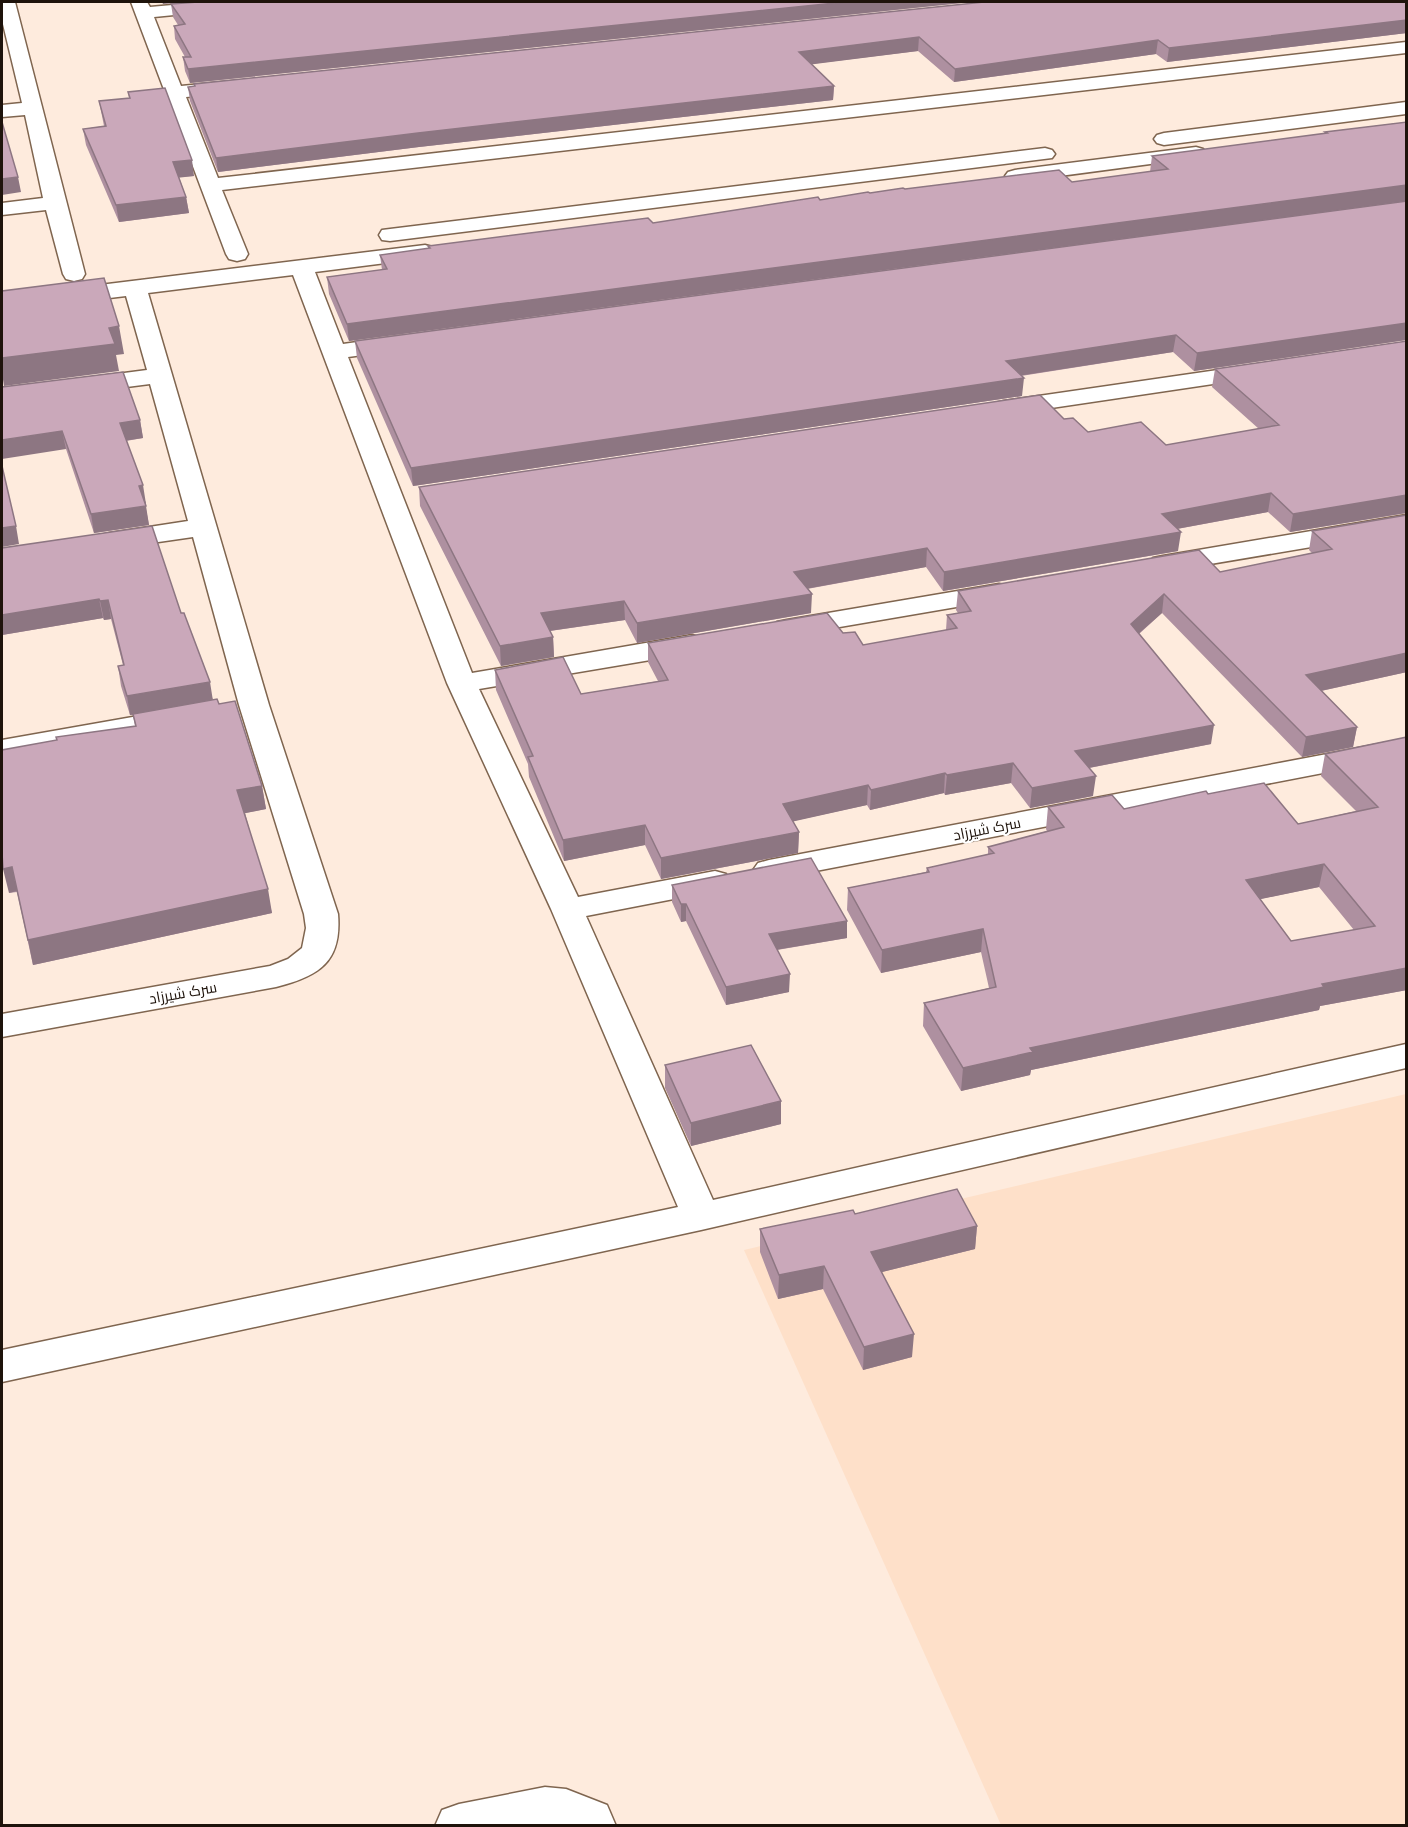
<svg xmlns="http://www.w3.org/2000/svg" width="1408" height="1827" font-family="'PT Serif',Cairo,serif">
<style>
.built{fill:#fee0c9}
.lines{fill:none;stroke-linecap:round;stroke-linejoin:round}
.minor-casing{stroke:#7f654f;stroke-width:3}
.minor{fill:#fff;fill-rule:evenodd}
.wall{fill:#ae90a0;fill-rule:evenodd}
.shaded-wall{fill:#8d7682}
.building{fill:#caa8ba;stroke:#8d7682;stroke-width:1.5;fill-rule:evenodd}
.labels{text-anchor:middle;stroke-width:4.5;stroke-linejoin:round;paint-order:stroke}
.street-label{font-size:15px;fill:#1e130b;stroke:#fff}
</style>
<rect width="100%" height="100%" fill="#feebdd"/>
<path class="built" d="M1406 1094V1825H1001L744 1250Z"/>
<g class="lines">
<g class="minor-casing">
<path id="minor" d="M2 2H15L85 274 82 279 74 281 66 279 63 274 46 210 2 215V203L43 198 25 115 2 117V105L22 103 2 20Z
M131 2H147L150 7 206 2H264L261 6 255 7 154 17 181 86 234 81 241 83 244 87 241 91 234 93 186 97 218 178 1406 42V53L222 190 248 254 245 259 237 261 229 259 226 254Z
M1406 102V114L1164 145 1157 143 1154 139 1157 135 1164 133Z
M1196 147 1203 149 1206 153 1203 157 1015 182 1008 180 1005 176 1008 172 1015 170Z
M1045 148 1052 150 1055 154 1052 158 390 241 382 240 379 235 382 230 390 229Z
M425 245 433 247 436 252 433 257 315 272 343 344 400 336 408 338 412 343 408 348 400 350 348 357 472 673 692 635 702 638 706 644 702 650 692 653 479 689 578 897 715 871 726 874 731 881 726 888 715 891 586 916 713 1200 1406 1044V1068L701 1230 2 1382V1350L678 1207 551 909 447 683 293 275 148 293 269 705 338 914C342 962 319 976 276 987L2 1037V1014L270 966 288 959 302 948 306 928 304 914 239 705 193 537 110 549 101 547 97 541 101 535 110 533 188 521 150 384 2 403V389L147 370 126 296 2 311V297Z
M1259 364 1267 366 1271 371 1267 376 1004 415 995 413 992 408 995 403 1004 401Z
M1406 515V531L1163 572 1153 570 1149 564 1153 558 1163 556Z
M999 584 1009 586 1013 592 1009 598 787 636 777 634 773 628 777 622 787 620Z
M178 709 189 712 193 718 189 724 2 758V740Z
M1406 739V757L769 880 758 877 753 870 758 863 769 860Z
M545 1787 566 1789 607 1805 616 1826H435L442 1810 459 1804Z"/>
</g>
<use href="#minor" class="minor"/>
</g>
<path class="wall" d="M198 2H971L190 83 185 71 183 57H185L175 39 174 26 178 25 173 17 171 4Z
M1407 2V33L1167 62 1156 54 954 82 918 51 811 64 834 86 833 100 419 147 218 172 190 101 188 87 195 86 194 84Z
M128 92 194 176 179 177 186 197 189 213 119 222 86 145 83 129 104 126 99 101 129 98Z
M1407 122V340H1406L1194 371 1173 352 1021 376 1022 396 413 486 357 358 355 341 1406 201 349 341 329 294 327 277 382 270 380 255 429 249 428 246 653 223 820 200 905 189 1072 182 1150 172 1152 156 1325 134V132Z
M1407 341V514L1406 513 1290 532 1268 512 1177 529 1178 551 943 591 926 567 807 589 811 613 637 643 625 620 550 631 553 637 554 657 501 666 420 506 419 487 1064 419 1088 432 1166 445 1259 429 1212 387 1215 369Z
M2 387 140 420 143 438 126 441 146 504H145L149 525 94 533 66 449Z
M1407 515V672L1321 691 1357 727 1353 747 1302 757 1162 613 1139 634 1211 744 1089 768 1093 796 1030 808 1011 783 945 795 944 793 870 810 867 805 793 821 799 832 798 853 661 879 645 845 564 861 529 777 528 764 496 690 495 670 581 694 658 681 648 662V643L843 633 863 645 946 630 947 615 958 613 956 610 958 591 1220 572 1312 553 1309 550 1312 531Z
M2 548 181 613 213 700 219 704 262 786 266 809 245 813 272 913 33 965 17 892 9 893 135 726 133 715H130L121 686 118 666 123 665 111 619 104 620 103 618 2 635Z
M1407 737V990L1320 1006 1319 1010 1031 1070 1030 1075 961 1091 923 1026 924 1003 989 988 981 952 881 973 847 910 848 888 926 872 927 868 988 855V847L1047 831 1046 829 1048 807 1124 809 1208 794 1298 824 1356 811 1321 776 1325 754ZM1319 887 1354 930 1291 941 1260 899Z
M672 885 847 938 777 950 789 992 726 1005 686 921 681 922 672 902Z
M665 1065 781 1124 691 1146 665 1088Z
M855 1214 977 1226 975 1249 882 1272 912 1357 863 1370 823 1289 778 1299 760 1252V1229Z"/>
<path class="shaded-wall" d="M162 2H186L163 4Z
M845 2H971L190 83 188 69Z
M1407 20V33L1167 62 1169 48Z
M919 37 918 51 799 66V52Z
M1158 40 1156 54 954 82 955 69Z
M834 86 833 100 419 147 218 172 216 158 418 133Z
M192 160 194 176 176 178 173 162Z
M18 177 21 192 2 195V179Z
M1407 185 1406 201 349 341 347 324Z
M186 197 189 213 119 222 116 205Z
M1407 323 1406 340 1194 371 1197 353Z
M119 326 124 354 116 355 119 371 4 386 2 373V358L109 328Z
M1176 335 1173 352 1005 378 1006 361Z
M1024 378 1022 396 413 486 411 468Z
M140 420 143 438 123 441 120 423Z
M62 431 66 449 2 459V440Z
M143 485 146 504H142L139 486Z
M1271 493 1268 512 1160 532 1162 514Z
M1407 495 1406 513 1290 532 1293 514Z
M146 506 149 525 94 533 91 514Z
M16 526 19 544 2 547V528Z
M1181 532 1178 551 943 591 944 572Z
M927 548 926 567 794 591V572Z
M812 594 811 613 637 643V623Z
M1164 594 1162 613 1128 643 1131 624Z
M99 599 103 618 2 635V615Z
M108 600 111 619 104 620 100 601Z
M624 601 625 620 542 632 541 613Z
M553 637 554 657 501 666 500 646Z
M1407 653V672L1302 695 1306 675Z
M210 682 213 701 130 715 127 696Z
M1214 725 1211 744 1073 771 1075 751Z
M1357 727 1353 747 1302 757 1306 737Z
M1013 763 1011 783 945 795 947 775Z
M945 773 944 793 870 810 871 790Z
M1096 776 1093 796 1030 808 1032 788Z
M868 785 867 805 782 824 783 804Z
M262 786 266 809 241 814 237 790Z
M645 825V845L564 861 563 840Z
M799 832 798 853 661 879V858Z
M1324 864 1319 887 1242 903 1246 880Z
M12 867 17 891 9 893 3 869Z
M268 889 272 913 33 965 28 940Z
M681 904H686V921L681 922Z
M847 921V938L769 951V934Z
M983 929 981 952 881 973 882 950Z
M1407 968V990L1320 1006 1319 1010 1031 1070 1030 1075 961 1091 963 1068 1030 1048 1322 984Z
M790 974 789 992 726 1005V987Z
M781 1101V1124L691 1146V1123Z
M977 1226 975 1249 870 1275 871 1252Z
M824 1266 823 1289 778 1299 779 1275Z
M914 1334 912 1357 863 1370 864 1347Z"/>
<path class="building" d="M198 2H845L188 69 183 57H191L174 26 185 24 171 4Z
M984 2H1407V20L1169 48 1158 40 955 69 919 37 799 52 834 86 418 133 216 158 188 87 195 86 194 84Z
M165 88 192 160 173 162 186 197 116 205 83 129 106 126 99 101 130 98 128 92Z
M2 122 18 177 2 179Z
M1407 122V185L347 324 327 277 387 269 380 255 430 248 428 246 648 218 653 223 818 197 820 200 868 192 870 193 903 188 905 189 1059 170 1072 182 1168 169 1152 156 1327 133 1325 132Z
M1407 201V323L1197 353 1176 335 1006 361 1024 378 411 468 355 341Z
M104 278 119 326 109 328 115 344 2 358V291Z
M1407 341V495L1293 514 1271 493 1162 514 1181 532 944 572 927 548 794 572 812 594 637 623 624 601 541 613 553 637 500 646 419 487 1040 395 1064 419 1073 418 1088 432 1141 422 1166 445 1279 425 1215 369Z
M123 372 140 420 120 423 143 485 139 486 146 506 91 514 62 431 2 440V387Z
M2 466 16 526 2 528Z
M1407 515V653L1306 675 1357 727 1306 737 1164 594 1131 624 1214 725 1075 751 1096 776 1032 788 1013 763 947 775 945 773 871 790 868 785 783 804 799 832 661 858 645 825 563 840 528 757 533 756 495 670 563 657 581 694 668 680 648 643 827 613 843 633 855 632 863 645 957 628 947 615 971 611 958 591 1199 550 1220 572 1332 549 1312 531Z
M152 526 181 613H184L210 682 127 696 118 666 124 665 108 600 100 601 99 599 2 615V548Z
M217 699 219 704 235 701 262 786 237 790 268 889 28 940 12 867 3 869 2 853V750L57 740 56 737 136 726 133 714Z
M1407 737V968L1322 984 1324 987 1030 1048 1033 1052 963 1068 924 1003 996 987 983 929 882 950 848 888 929 872 927 868 994 853 988 847 1064 827 1048 807 1112 795 1124 809 1206 791 1208 794 1264 783 1298 824 1378 807 1325 754ZM1324 864 1375 926 1291 941 1246 880Z
M811 858 847 921 769 934 790 974 726 987 686 904H681L672 885Z
M751 1045 781 1101 691 1123 665 1065Z
M957 1189 977 1226 871 1252 914 1334 864 1347 824 1266 779 1275 760 1229 853 1210 855 1214Z"/>
<g class="labels">
<g class="street-label">
<text transform="translate(987 829) rotate(-11)" y="5">سرک شیرزاد</text>
<text transform="translate(183 993) rotate(-10)" y="5">سرک شیرزاد</text>
</g>
</g>
<rect width="1408" height="1827" fill="none" stroke="#1e130b" stroke-width="6"/>
</svg>
